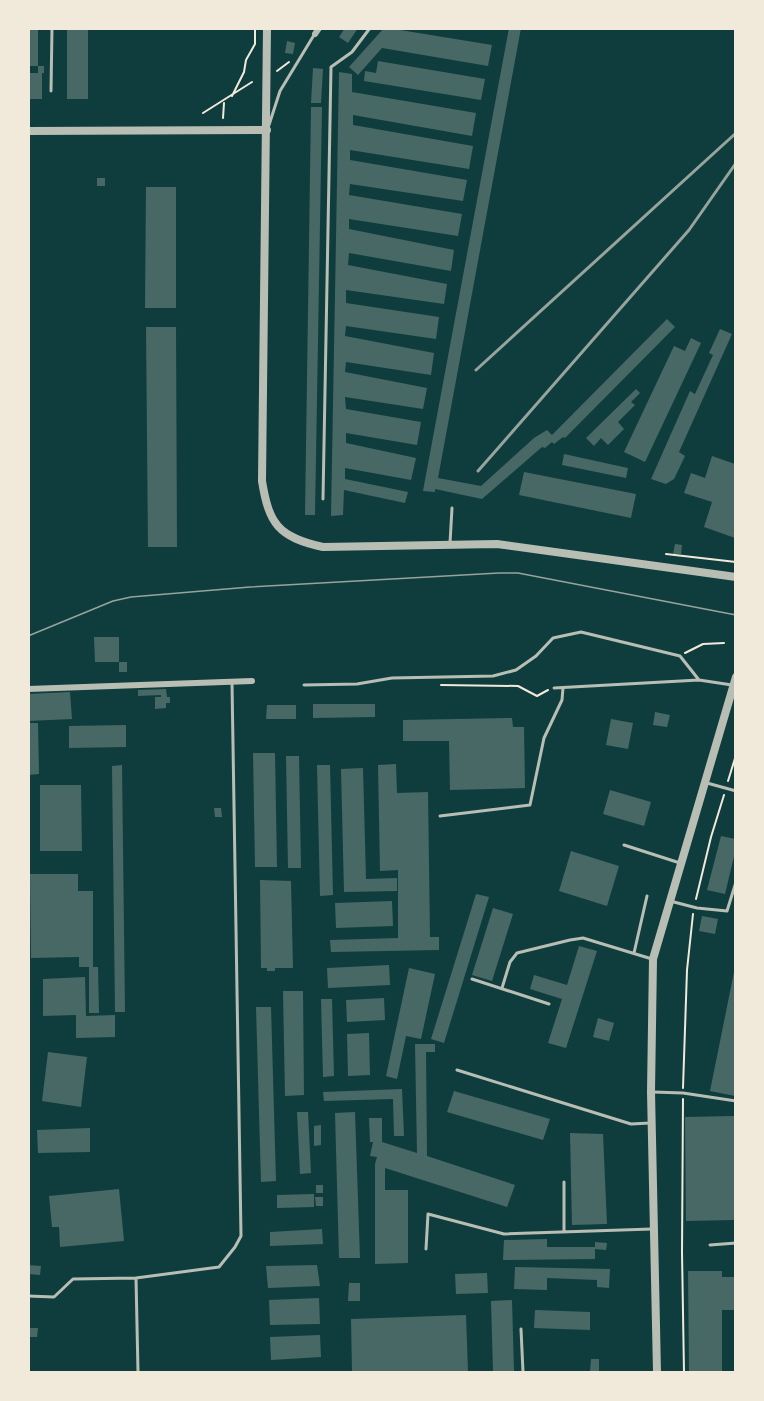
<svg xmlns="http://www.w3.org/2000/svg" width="764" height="1401" font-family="Barlow,sans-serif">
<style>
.building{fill:#486865}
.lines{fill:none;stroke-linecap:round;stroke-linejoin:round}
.path{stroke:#f1e9da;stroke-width:2}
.service{stroke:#b8beb3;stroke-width:3}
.minor{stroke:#b8beb3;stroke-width:6}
.tertiary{stroke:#b8beb3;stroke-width:8}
.tram{stroke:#97a49c;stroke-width:1.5}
.rail{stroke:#97a49c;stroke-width:3}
</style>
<rect width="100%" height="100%" fill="#0f3d3e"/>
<path class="building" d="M28 28H38V66H28Z
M67 28H88V99H67Z
M345 28H358L348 43 339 37Z
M384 28H402L400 30 492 45 488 66 382 48 358 75 349 67Z
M509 28H521L438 478 481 486 534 438 547 430 552 435 667 319 675 327 565 438 563 437 554 444 552 442 545 448 542 447 482 499 435 489V492L423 491Z
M287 41 295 43 293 54 285 53Z
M378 61 485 79 481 100 364 81 365 71 376 73Z
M38 66H44V73H42V99H28V73H38Z
M313 68 323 69 321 103H311Z
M339 72 352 74V92L476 113 472 136 353 115V125L473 146 469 169 350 150V160L467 180 463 201 350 184 349 195 462 214 458 236 349 219V229L454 250 451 271 349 253 348 265 447 284 444 304 346 290V303L439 317 436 339 346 326 345 336 434 353 431 375 346 362 345 372 427 388 423 409 345 397 346 409 421 422 417 445 346 433V443L416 458 411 480 345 468V479L408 492 405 503 344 490 343 515 331 516Z
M311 107H322L315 515H305Z
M97 178H105V186H97Z
M146 187H176V308H145Z
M146 327H176L177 547H148Z
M720 329 732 334 679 452 685 456 674 479 666 484 651 479 690 391 695 394 713 355 709 353Z
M691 338 701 343 645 462 624 452 674 346 685 351Z
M636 389 640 393 631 402 635 405 618 422 624 429 608 445 601 438 594 446 586 438Z
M564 454 628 468 626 478 562 465Z
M712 456 735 464V538L704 527 712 502 684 493 691 473 705 478Z
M524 472 636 494 631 518 519 495Z
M675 544 682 545 681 554H673Z
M94 637H119V662H95Z
M119 662H127V672H119Z
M166 689 167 697H170V703H166V708L155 709V697H161V695L138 696V690Z
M70 692 72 719 28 721V694Z
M313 704H375V717L313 718Z
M267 705H296V719H266Z
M655 712 670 715 667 727 653 725Z
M512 718 513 727H524L525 788 450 790 449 741H403V720Z
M611 719 633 723 628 749 606 745Z
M28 723H38L39 774 28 775Z
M126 725V747L69 748V726Z
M253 753H275L277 867H255Z
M286 756H299L301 868H288Z
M396 764 397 793 428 792 430 937H439V950L331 952 330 940 398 938V870L380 871 378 765Z
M122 765 125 1012H115L112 766Z
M317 765H330L333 895 320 896Z
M363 768 366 879 397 878V891L344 892 341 769Z
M40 785H81L82 851H40Z
M610 790 651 802 644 826 603 814Z
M214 808H221L222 817H215Z
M721 836 735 839V852L725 894 707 890Z
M571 851 619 866 607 906 559 891Z
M30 874H78V891H93V967H98L99 1013H89V967H79V957L31 958Z
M260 880 291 881 293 968H275V971H267V968H261Z
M476 894 489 897 444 1043 431 1039Z
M392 901 393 926 336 928 335 903Z
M493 908 513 914 492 981 472 975Z
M702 916 718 919 715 934 699 931Z
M579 946 597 951 566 1048 548 1043 562 999 530 989 534 975 567 985Z
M389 965 390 985 328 988 327 968Z
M409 968 435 974 421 1039 406 1036 397 1079 386 1076Z
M734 972H735V1096L710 1091Z
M85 977 86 1016 115 1015V1037L76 1038V1015L43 1016V979Z
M283 991H303L304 1095 285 1096Z
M384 998 385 1020 347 1022 346 1000Z
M321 999H332L334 1076 323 1077Z
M256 1007H271L276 1181 261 1182Z
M598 1018 614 1023 609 1041 593 1037Z
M369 1033 370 1075 348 1076 347 1034Z
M415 1044H435V1052H426L427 1156 515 1185 507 1207 385 1168V1190H408V1263L375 1264V1164L377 1157 370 1156 373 1142H370L369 1118H382V1142L417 1153Z
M48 1052 87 1057 81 1107 42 1101Z
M402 1089 404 1136H394L393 1099 324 1101 323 1092Z
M454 1091 550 1119 543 1140 447 1112Z
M297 1112H308L311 1173 300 1174Z
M355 1112 360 1258H339L335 1113Z
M735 1116V1220L686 1221 685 1117Z
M321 1125V1145L314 1146V1126Z
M90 1128V1152L38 1153 37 1130Z
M570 1133 603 1134 607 1224 572 1225Z
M316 1185H323V1193H316Z
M119 1189 124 1241 60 1247 59 1227H52L49 1196Z
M314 1194V1207L277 1208V1195Z
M315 1197H323V1206H316Z
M322 1229 323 1244 270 1246V1232Z
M547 1239V1247H595V1242L607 1243 606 1250 595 1249V1259L503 1260 504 1240Z
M28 1265 41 1266 40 1275 28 1274Z
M317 1265 320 1286 268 1288 266 1266Z
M515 1267 610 1269 609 1288 597 1287V1280L547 1278V1290L514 1289Z
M688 1271H722V1277H735V1310H722V1372H689Z
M487 1273 488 1293 456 1294 455 1274Z
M349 1283H360V1301H348Z
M319 1298 320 1324 270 1325 269 1300Z
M512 1300 514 1372H493L491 1301Z
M535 1310 590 1312V1330L534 1328Z
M466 1315 468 1372H352L351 1319Z
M28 1328H38L37 1337H28Z
M320 1335 321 1357 271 1360 270 1337Z
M591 1359H599V1372H590Z"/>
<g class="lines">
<path class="path" d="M277 71 289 62
M232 96 244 72 246 60 255 44V28
M203 113 252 82
M223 118 224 103
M666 554 736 562
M685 653 703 644 724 643
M441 685 518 686 537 696 548 690
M728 781 736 755
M696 899 711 837 724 795
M683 1088 687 970 693 914
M683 1099 682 1252 684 1372"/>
<path class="service" d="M51 91 52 28
M269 125 280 91 314 35
M323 499 331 67 352 52 370 28
M450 543 452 508
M304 685 357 684 392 678 493 676 516 670 536 656 553 638 581 632 680 656 699 680
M554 688 699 680 732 685
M707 783 736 791
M440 816 530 805 544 738 562 700 563 688
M624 845 680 863
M670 901 697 908 727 911 736 882
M634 953 647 896
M472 979 549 1004
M502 988 510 962 517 953 570 940 583 938 652 959
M457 1070 631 1124 650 1123
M653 1092 683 1093 736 1101
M564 1231V1182
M710 1245 736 1243
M426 1249 428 1214 504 1234 652 1229
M136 1278 219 1267 235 1247 241 1236 232 683
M28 1296 54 1297 73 1279 136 1278 138 1372
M521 1329 523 1372"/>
<path class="minor" d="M315 34 319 28
M28 689 252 681"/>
<path class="tertiary" d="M267 28 262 481C269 524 278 537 323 547L497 544 736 577
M28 131 267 130
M657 1372 651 1092 653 959 736 677"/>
<path class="tram" d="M28 636 113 601 131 597 250 587 499 573H518L736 615"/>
<path class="rail" d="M476 370 736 133
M478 471 689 230 736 163"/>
</g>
<rect width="764" height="1401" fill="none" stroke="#f1e9da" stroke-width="60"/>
</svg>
